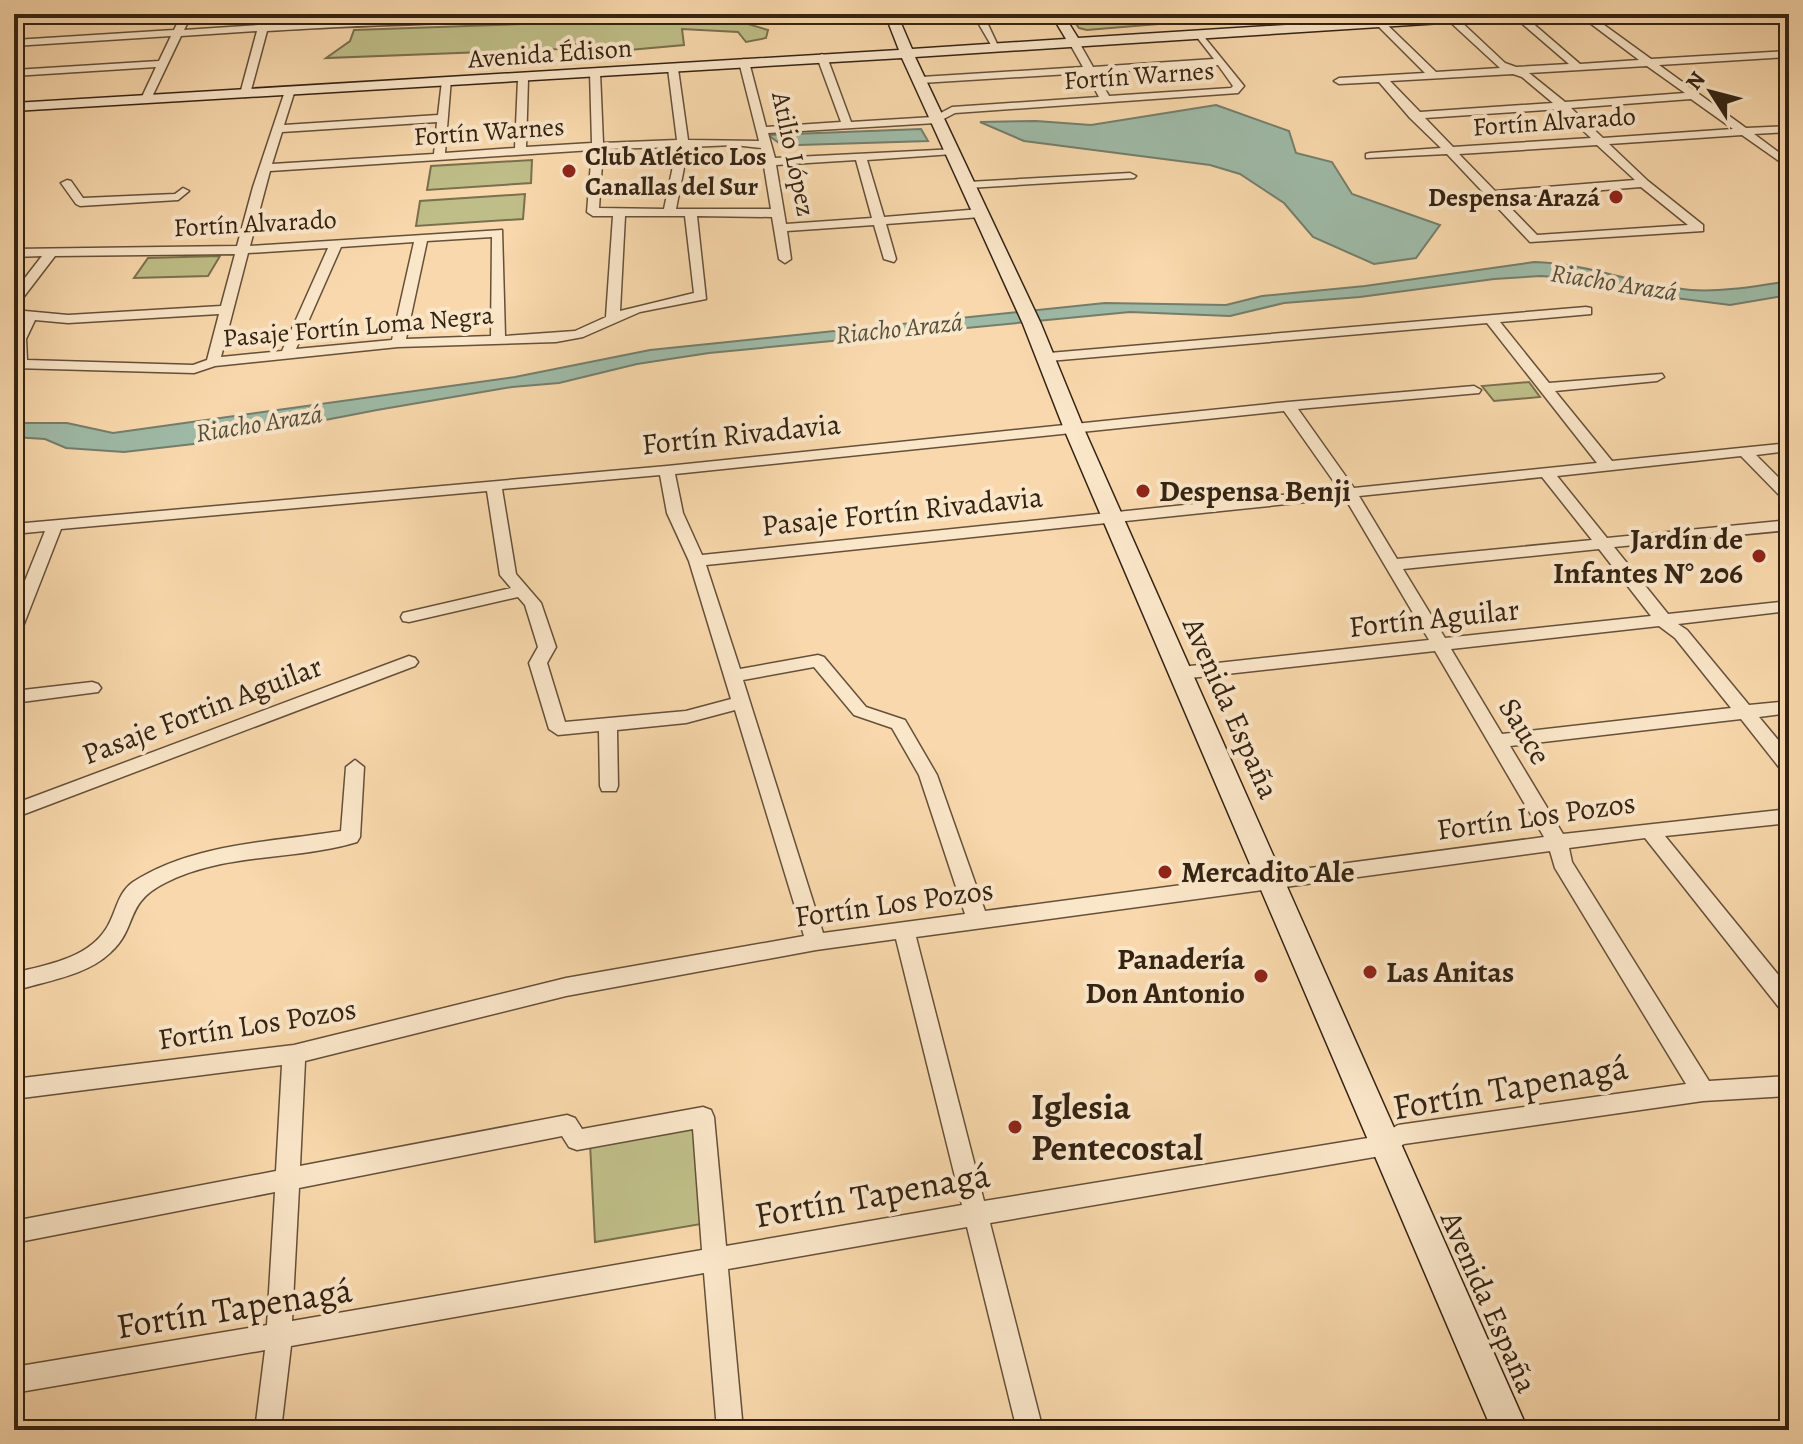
<svg xmlns="http://www.w3.org/2000/svg" width="1803" height="1444" font-family="Alegreya,serif">
<style>
.green{fill:#bfbe88;stroke:#7a704e;stroke-width:2}
.water{fill:#9ebaa7;stroke:#747e6c;stroke-width:2}
.lines{fill:none;stroke-linecap:round;stroke-linejoin:round}
.street-casing{stroke:#655039;stroke-width:3}
.secondary-casing{stroke:#342313;stroke-width:3}
.street{fill:#fae6c9;fill-rule:evenodd}
.secondary{fill:#fae6c9;fill-rule:evenodd}
.poi-dot{fill:#8f2418;stroke:#fae6c9;stroke-width:3}
.labels{text-anchor:middle;stroke-width:8;stroke-linejoin:round;paint-order:stroke}
.far-street-label{font-size:26px;fill:#342313;stroke:#fae6c9}
.far-poi-label{font-size:26px;font-weight:bold;fill:#342313;stroke:#fae6c9;text-anchor:start}
.far-water-label{font-size:26px;font-style:italic;fill:#54503f;stroke:#fae6c9}
.street-label{font-size:30px;fill:#342313;stroke:#fae6c9}
.poi-label{font-size:30px;font-weight:bold;fill:#342313;stroke:#fae6c9;text-anchor:start}
.near-street-label{font-size:36px;fill:#342313;stroke:#fae6c9}
.near-poi-label{font-size:36px;font-weight:bold;fill:#342313;stroke:#fae6c9;text-anchor:start}
</style>
<rect width="100%" height="100%" fill="#f8d8ac"/>
<filter id="stains"><feTurbulence type="fractalNoise" baseFrequency=".0025" numOctaves="4"/><feColorMatrix values="0 0 0 0 .2 0 0 0 0 .09 0 0 0 0 .02 0 0 0 .5 -.17"/></filter>
<radialGradient id="worn" r=".72"><stop offset=".6" stop-color="#630" stop-opacity="0"/><stop offset="1" stop-color="#630" stop-opacity=".3"/></radialGradient>
<path class="green" d="M1069 14H1279L1087 30 1079 28Z
M724 17 768 30 766 38 746 42 738 32 682 29 684 45 585 54 584 46 573 43 560 49 326 58 350 41 354 30Z
M532 160 531 183 427 190 431 166Z
M525 194 523 219 416 226 420 201Z
M220 256 208 276 134 278 148 258Z
M1529 382 1540 397 1494 401 1482 386Z
M697 1125 707 1223 595 1242 590 1143Z"/>
<path class="water" d="M1216 105 1289 131 1296 153 1332 162 1352 194 1440 225 1416 258 1374 264 1313 237 1284 203 1240 174 1210 165 1024 141 980 122 1036 121 1091 125Z
M921 129 928 141 799 145 779 143 768 135Z
M1534 262C1588 263 1638 286 1691 290 1724 292 1756 286 1789 281V295L1730 305 1652 295 1589 280 1541 276 1494 279 1360 297 1284 303 1230 316 1130 312 709 353 637 364 559 383 512 387 377 410 211 442 124 452 66 448 45 439 14 437V423H67L113 433 515 377 650 350 1105 303 1226 305 1262 296 1365 286Z"/>
<g class="lines">
<g class="street-casing">
<path id="street" d="M19 14H29L14 33V22Z
M182 14H192L184 30 259 25 262 14H272L269 25 394 17 632 14 627 17C507 22 387 23 267 31L250 94 245 97 240 94 257 31 181 36 151 99 146 102 141 99 156 67 14 76V70L159 61 171 36 14 46V40L174 30Z
M973 14H983L1000 50H994Z
M1296 14H1306L1320 28 1312 30Z
M1366 14H1376L1436 72 1500 68 1449 21 1446 14H1456L1457 18 1505 63 1516 67 1569 64 1511 14H1522L1580 64 1639 60 1578 14H1589L1651 59 1789 51V57L1659 65 1746 128 1789 126V132L1754 134 1789 160V168L1742 135 1609 144 1648 181 1703 225V231L1530 242 1447 154 1366 158V154L1370 153 1441 148 1410 118 1379 82 1339 84 1334 81 1339 78 1425 73ZM1647 66 1685 93 1565 102 1529 73ZM1513 74 1522 77 1553 103 1420 112 1390 81ZM1691 99 1733 129 1603 138 1571 108ZM1560 109 1591 138 1453 147 1425 118ZM1597 145 1635 180 1495 191 1459 154ZM1641 187 1688 225 1537 235 1501 198Z
M1778 14H1789V21Z
M1201 33 1244 86 1238 93 955 113 936 123 768 133 775 158 957 149V153L953 154 867 160 884 217 981 209 987 213 981 217 886 224 896 259 894 262 884 259 874 225 787 231 791 259 785 263 779 259 772 217 697 216 706 299 640 312 583 337 556 342 398 347 215 366 194 373 14 368V336L22 319 14 318V310L68 315 221 306 235 254 55 256 19 303 14 304V292L42 256 14 257V249L237 246 253 187 286 88 295 90 284 125 438 115 442 81 451 79 445 153 515 148 518 79 523 76 528 79 526 147 592 143 590 72 595 69 600 72 603 143 677 140 668 69 673 66 678 69 688 140 759 141 739 62 744 59 749 62 766 127 841 122 817 57 822 54 827 57 851 122 933 117 952 107 1099 97 1086 73 921 83 916 80 921 77 1083 67 1070 44 1075 41 1080 44 1093 67 1214 59 1196 36ZM1218 65 1233 86 1231 88 1109 96 1096 73ZM437 122 434 154 272 164 282 132ZM734 145 761 148 771 209H676L688 147ZM677 147 664 209 599 208 603 149ZM592 150 587 212 593 216H613L606 317 575 331 505 336 502 230 250 246 270 171ZM856 160 872 218 786 224 776 165ZM625 216H685L694 293 620 311ZM492 237 491 336 406 339 427 241ZM414 242 392 340 296 349 341 247ZM328 248 282 351 221 357 248 253ZM219 314 207 360 193 365 27 360 26 339 35 320 68 323Z
M1130 173 1136 176 1134 178 968 188 962 185 968 182Z
M67 180 71 181 83 198 175 194 183 188 189 191 178 200 80 206 76 204 61 183Z
M1586 307 1591 308V314L1500 322 1549 383 1662 374 1664 377 1657 381 1555 391 1612 461 1789 443V451L1756 455 1789 488V502L1784 500 1741 456 1557 476 1607 538 1789 520V530L1614 547 1668 614 1789 601V611L1678 624 1687 630 1749 705 1789 701V713L1759 717 1789 753V773L1782 771 1741 719 1510 746 1563 834 1789 809V823L1665 836 1789 988V1013L1781 1010 1645 838 1569 848 1572 862 1709 1081 1789 1076V1096L1703 1101 1404 1144 1386 1155 990 1223 1043 1430H1017L967 1227 728 1269 743 1430H717L704 1273 291 1346 281 1430H255L265 1350 14 1393V1367L267 1325 275 1192 14 1243V1221L276 1171 282 1065 14 1099V1079L294 1045 566 978 804 936 735 710 686 723 617 730 618 786 616 791H602L600 786 599 731 558 735 549 729 529 663 538 647 525 605 518 597 409 622 403 621 401 617 403 613 511 588 500 575 487 491 61 529 22 629 14 634V608L45 531 14 534V524L667 466 1288 402 1474 386 1481 390 1479 393 1298 409 1354 488 1597 463 1487 323 1049 361 1042 357 1049 353ZM1284 411 1339 489 702 555 683 513 675 474ZM660 475 667 513 689 561 731 699 686 711 565 722 547 663 556 647 541 603 516 574 502 489ZM1542 477 1592 540 1397 559 1359 496ZM1345 498 1429 640 1181 667 1172 673 1181 679 1435 651 1544 837 985 911 937 775 905 720 866 707 824 657 818 655 740 669 706 565ZM1599 549 1651 616 1445 638 1403 569ZM1659 626 1675 638 1731 708 1502 734 1451 649ZM814 667 854 715 892 728 919 775 965 914 823 933 743 680ZM1550 851 1555 868 1686 1084 1398 1125 1380 1136 984 1201 916 937ZM896 939 962 1205 726 1246 714 1117 711 1110 703 1107 582 1129 575 1118 567 1115 300 1166 305 1061 566 996 816 950ZM693 1129 702 1250 292 1321 299 1188 562 1136 569 1147 577 1150Z
M409 656 415 658 418 662 415 666 14 818V804Z
M92 682 98 684 101 688 98 692 14 703V691Z
M355 760 364 767 360 837 357 842C295 861 225 852 165 883 123 904 139 927 110 953 86 976 45 981 14 991V973C45 965 87 959 106 929 116 914 117 893 133 882 193 843 273 842 341 831L346 767Z"/>
</g>
<g class="secondary-casing">
<path id="secondary" d="M885 14H897L912 49 1066 39 1051 14H1063L1078 38 1461 14H1526L1520 18 915 57 1041 324 1084 429 1528 1430H1492L1064 429 1023 324 902 58 14 111V103L899 50Z"/>
</g>
<use href="#street" class="street"/>
<use href="#secondary" class="secondary"/>
</g>
<g class="poi-dot">
<circle cx="569" cy="171" r="8"/>
<circle cx="1616" cy="197" r="8"/>
<circle cx="1143" cy="491" r="8"/>
<circle cx="1759" cy="556" r="8"/>
<circle cx="1165" cy="872" r="8"/>
<circle cx="1370" cy="972" r="8"/>
<circle cx="1261" cy="976" r="8"/>
<circle cx="1015" cy="1127" r="8"/>
</g>
<g class="labels">
<g class="far-street-label">
<text transform="translate(550 53) rotate(-4)" y="9">Avenida Édison</text>
<text transform="translate(1139 75) rotate(-4)" y="9">Fortín Warnes</text>
<text transform="translate(1554 121) rotate(-4)" y="9">Fortín Alvarado</text>
<text transform="translate(489 131) rotate(-4)" y="9">Fortín Warnes</text>
<text transform="translate(794 154) rotate(78)" y="9">Atilio López</text>
<text transform="translate(255 223) rotate(-3)" y="9">Fortín Alvarado</text>
<text transform="translate(358 326) rotate(-5)" y="9">Pasaje Fortín Loma Negra</text>
</g>
<g class="far-poi-label">
<text x="585" y="165">Club Atlético Los<tspan x="585" dy="30">Canallas del Sur</tspan></text>
<text x="1600" y="206" text-anchor="end">Despensa Arazá</text>
</g>
<g class="far-water-label">
<text transform="translate(1614 282) rotate(9)" y="9">Riacho Arazá</text>
<text transform="translate(899 328) rotate(-6)" y="9">Riacho Arazá</text>
<text transform="translate(259 423) rotate(-9)" y="9">Riacho Arazá</text>
</g>
<g class="street-label">
<text transform="translate(741 434) rotate(-6)" y="10">Fortín Rivadavia</text>
<text transform="translate(902 511) rotate(-6)" y="10">Pasaje Fortín Rivadavia</text>
<text transform="translate(1434 618) rotate(-6)" y="10">Fortín Aguilar</text>
<text transform="translate(1231 708) rotate(66)" y="10">Avenida España</text>
<text transform="translate(202 710) rotate(-21)" y="10">Pasaje Fortin Aguilar</text>
<text transform="translate(1525 731) rotate(59)" y="10">Sauce</text>
<text transform="translate(1536 816) rotate(-8)" y="10">Fortín Los Pozos</text>
<text transform="translate(894 903) rotate(-8)" y="10">Fortín Los Pozos</text>
<text transform="translate(257 1024) rotate(-9)" y="10">Fortín Los Pozos</text>
<text transform="translate(1489 1302) rotate(66)" y="10">Avenida España</text>
</g>
<g class="poi-label">
<text x="1159" y="501">Despensa Benji</text>
<text x="1743" y="549" text-anchor="end">Jardín de<tspan x="1743" dy="34">Infantes N° 206</tspan></text>
<text x="1181" y="882">Mercadito Ale</text>
<text x="1245" y="969" text-anchor="end">Panadería<tspan x="1245" dy="34">Don Antonio</tspan></text>
<text x="1386" y="982">Las Anitas</text>
</g>
<g class="near-street-label">
<text transform="translate(1510 1086) rotate(-10)" y="13">Fortín Tapenagá</text>
<text transform="translate(872 1194) rotate(-10)" y="13">Fortín Tapenagá</text>
<text transform="translate(234 1307) rotate(-9)" y="13">Fortín Tapenagá</text>
</g>
<g class="near-poi-label">
<text x="1031" y="1119">Iglesia<tspan x="1031" dy="41">Pentecostal</tspan></text>
</g>
</g>
<rect width="1803" height="1444" fill="none" stroke="#f8d8ac" stroke-width="48"/>
<rect x="16" y="16" width="1771" height="1412" fill="none" stroke="#342313" stroke-width="4"/>
<rect x="24" y="24" width="1755" height="1396" fill="none" stroke="#342313" stroke-width="2"/>
<g transform="translate(1711 92) rotate(306)" stroke="#fae6c9" stroke-width="6" paint-order="stroke">
<path d="M0-6L14 30L0 20L-14 30Z" fill="#342313"/>
<text y="-12" font-size="22" font-weight="bold" text-anchor="middle" fill="#342313">N</text>
</g>
<rect width="100%" height="100%" filter="url(#stains)"/>
<rect width="100%" height="100%" fill="url(#worn)"/>
</svg>
